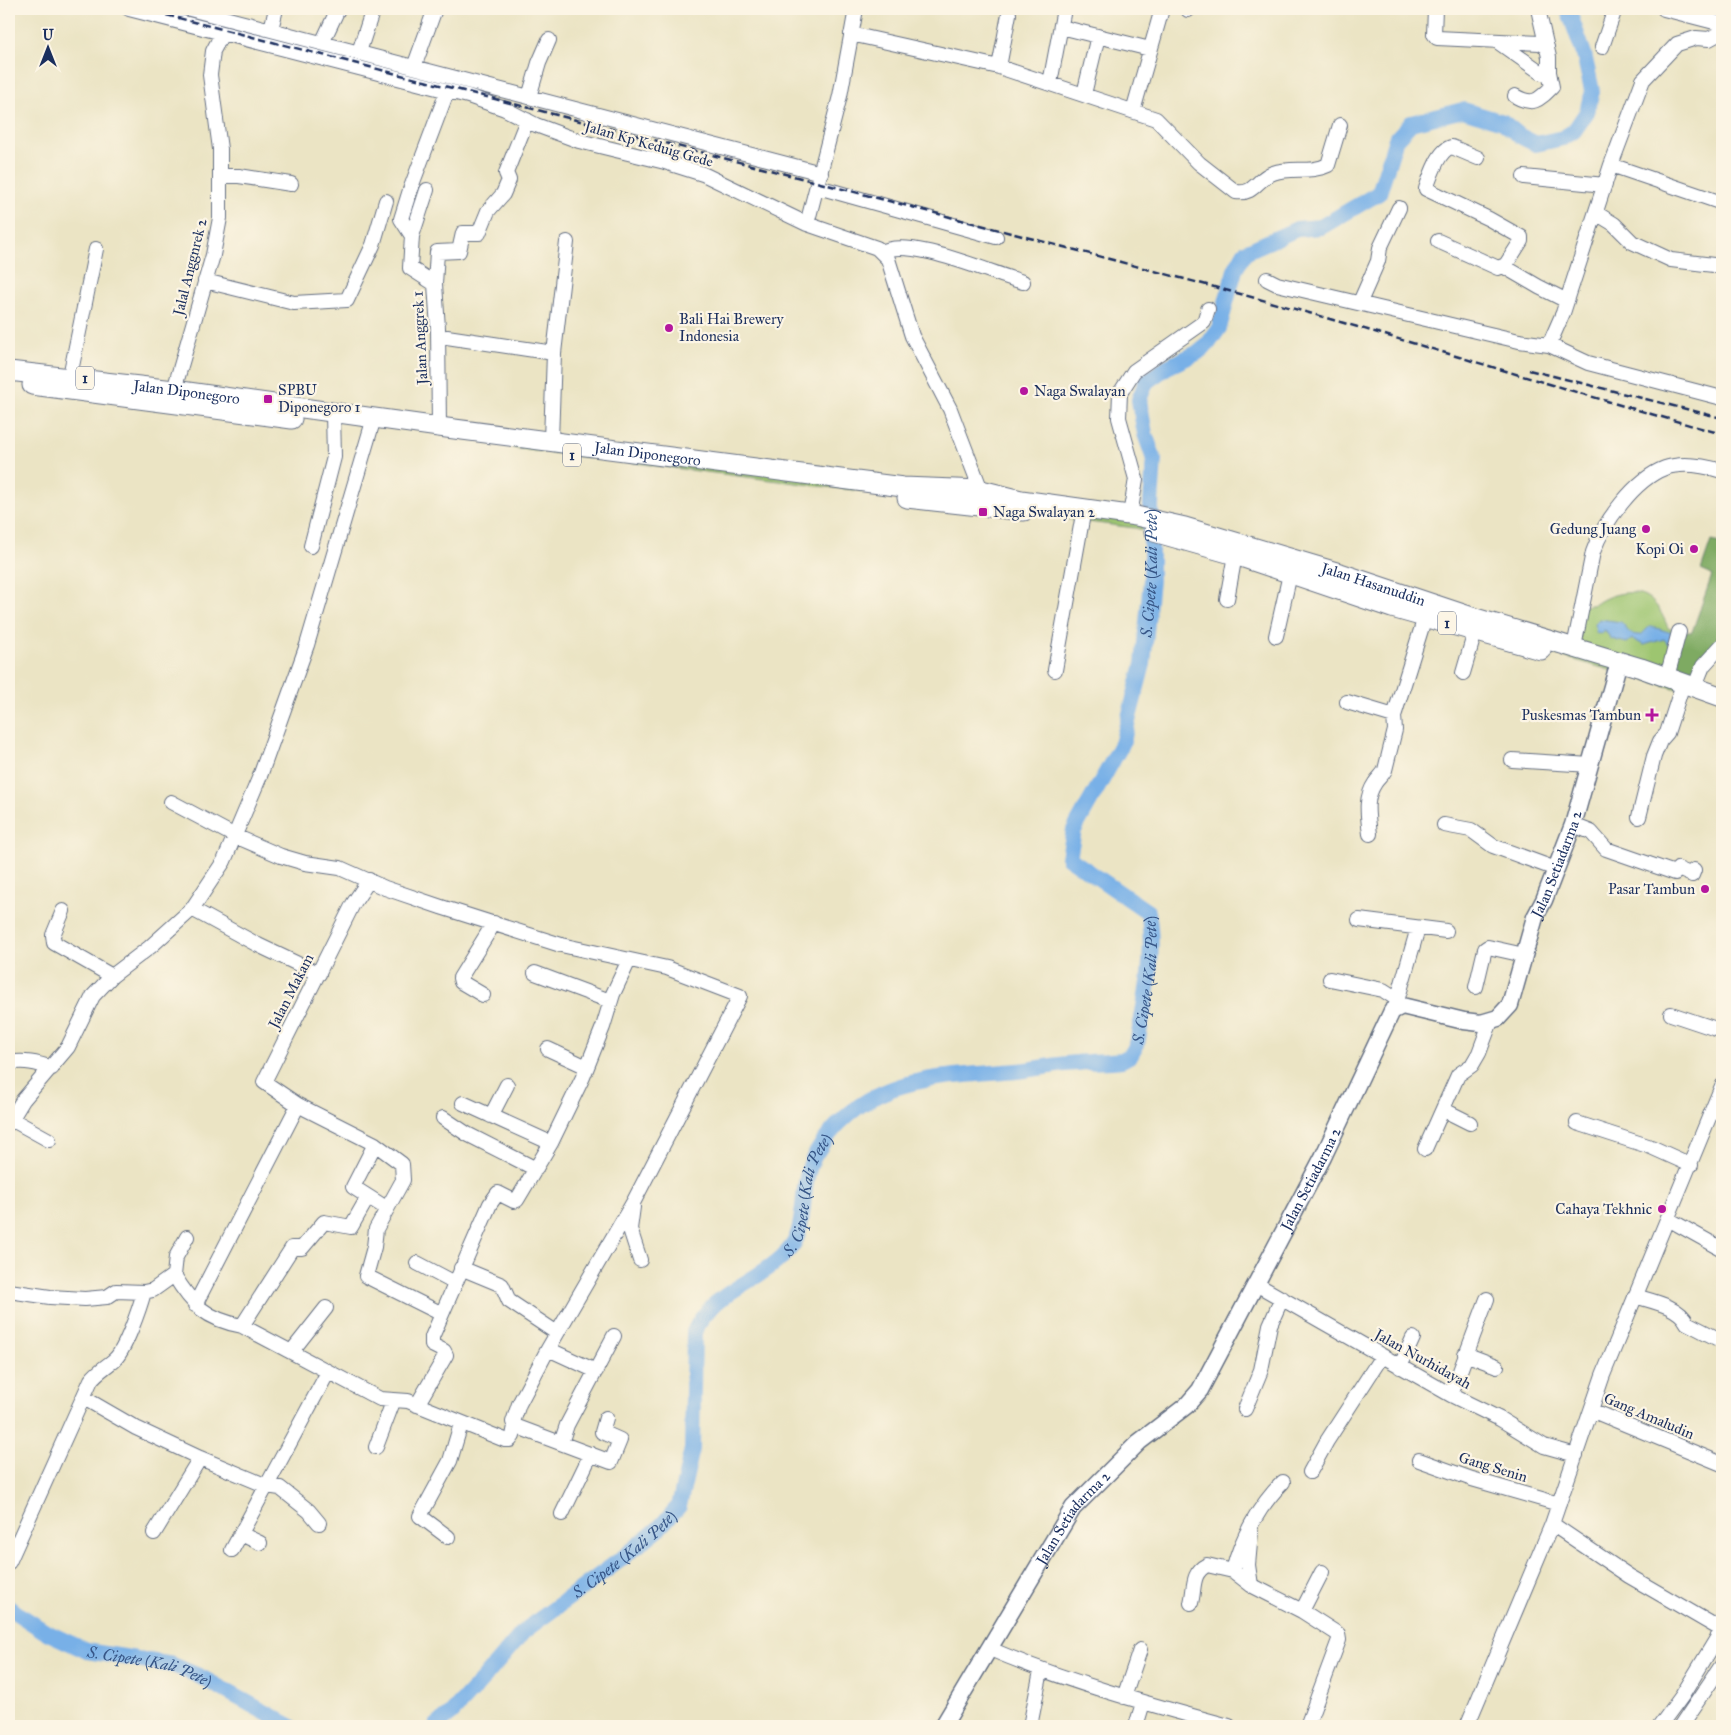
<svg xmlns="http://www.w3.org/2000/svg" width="1731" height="1735" font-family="'IM FELL Great Primer',serif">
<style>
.green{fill:#9dc570;stroke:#5c7a67}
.forest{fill:#7eaa62;stroke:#4c6c60}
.water{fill:#78b0e7;stroke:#4a70a2}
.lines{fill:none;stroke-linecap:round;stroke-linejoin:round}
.river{stroke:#78b0e7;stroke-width:16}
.minor-casing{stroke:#646e82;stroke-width:16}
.major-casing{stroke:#646e82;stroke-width:19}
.highway-casing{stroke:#646e82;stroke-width:21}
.minor{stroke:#fff;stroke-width:14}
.major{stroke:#fff;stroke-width:16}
.highway{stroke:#fff;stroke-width:19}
.rail{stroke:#1b2f5e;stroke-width:2.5;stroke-dasharray:8 4;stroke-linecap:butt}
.poi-dot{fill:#b5179e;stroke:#fcf5e5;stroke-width:2}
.labels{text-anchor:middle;stroke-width:4.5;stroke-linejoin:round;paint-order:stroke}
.shield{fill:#fcf5e5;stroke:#5e6a86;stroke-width:1}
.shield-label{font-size:14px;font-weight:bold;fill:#1b2f5e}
.street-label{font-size:15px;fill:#1b2f5e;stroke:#fcf5e5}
.poi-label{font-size:15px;fill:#1b2f5e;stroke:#fcf5e5;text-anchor:end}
.water-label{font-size:16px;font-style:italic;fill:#375687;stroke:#fcf5e5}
</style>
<rect width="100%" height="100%" fill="#fcf5e5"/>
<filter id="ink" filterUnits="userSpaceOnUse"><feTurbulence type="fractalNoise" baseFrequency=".02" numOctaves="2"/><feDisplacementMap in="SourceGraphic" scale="10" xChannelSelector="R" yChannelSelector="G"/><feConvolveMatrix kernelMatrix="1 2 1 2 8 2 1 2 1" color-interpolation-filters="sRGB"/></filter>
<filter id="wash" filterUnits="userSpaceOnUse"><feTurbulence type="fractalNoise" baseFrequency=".0096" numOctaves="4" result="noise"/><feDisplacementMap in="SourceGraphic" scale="20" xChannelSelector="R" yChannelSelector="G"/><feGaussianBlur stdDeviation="1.12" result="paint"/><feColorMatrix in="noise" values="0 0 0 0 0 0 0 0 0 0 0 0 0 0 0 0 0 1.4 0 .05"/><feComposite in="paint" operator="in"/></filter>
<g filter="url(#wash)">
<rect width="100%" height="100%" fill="#ebe4c4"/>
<path class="green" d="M514 437 1082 508 1574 647 1582 606C1599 605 1597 601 1611 596 1643 586 1657 599 1668 628L1679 632 1681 690 1475 632 1173 537 1135 528 1066 519 1055 515 512 448Z"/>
<path class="forest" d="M1722 538V645L1694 688 1667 677 1679 632H1692L1712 575 1701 570 1711 541 1720 543Z"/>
<path class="water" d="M1599 619 1621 622C1630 630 1625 635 1641 635L1650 626 1672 633 1671 642 1668 644 1664 639 1644 645 1632 639 1627 643 1611 639 1605 630 1599 634 1596 632 1595 624Z"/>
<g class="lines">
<g class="river">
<path id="s1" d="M9 1608 44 1631 87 1651 173 1665 199 1676 290 1726"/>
<path id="s2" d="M436 1726 451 1714 483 1679 524 1631 620 1560 658 1529 679 1506 692 1449 694 1332C713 1288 765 1282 792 1246 808 1223 799 1182 815 1155 863 1074 935 1078 1017 1071 1037 1069 1057 1064 1077 1063 1092 1061 1107 1062 1122 1060L1131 1055 1137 1044C1145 1001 1156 956 1148 912L1069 858 1074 830 1122 744 1143 664 1151 580V504L1154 459 1145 434 1139 400 1146 382 1167 367 1197 353 1208 344 1219 328 1235 270 1245 252 1297 229 1321 227 1379 193 1396 139 1411 123 1463 110 1503 122 1520 136 1536 144 1563 138 1574 131 1587 112 1592 91 1584 54 1568 9"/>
</g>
</g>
</g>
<g filter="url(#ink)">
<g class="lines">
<g class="minor-casing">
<path id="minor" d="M129 9 468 96 505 109 536 125 579 141 665 162 703 174 807 224 877 248 888 259 912 336 950 409 981 490 980 499
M190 9 821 173
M1435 9 1434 34 1437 38 1540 43 1547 47
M1664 9 1722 24
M1188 10V9
M1061 27 1150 49
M271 29 276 9
M1722 32 1709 39 1696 38 1677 44 1643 80 1611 165 1563 313 1549 345 1588 363 1722 398
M851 34 999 67 1156 119 1199 163 1236 192C1255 195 1257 178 1273 173 1292 166 1310 174 1328 165L1340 125
M1498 42 1542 73 1549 72V57L1538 9
M322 43 338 9
M1602 47 1615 9
M359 52 373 9
M414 67 435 9
M999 67 1009 14
M1050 83 1064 9
M1084 94 1098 36
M1515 96C1533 106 1538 101 1552 87L1549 72
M529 97 539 63 549 40
M1133 111 1162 9
M1478 158 1452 147C1439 149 1430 177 1426 189L1489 219 1521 237V241L1505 266
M1611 165 1722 203
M220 176H239L291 184
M1524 177 1605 185
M818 187 996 237
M1596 213 1614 224 1632 242 1671 260 1722 266
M807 224 840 96 856 9
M412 236 427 190
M1438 241 1498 268 1503 266 1539 287 1567 301
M882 252C909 236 992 274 1023 282
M1267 279 1277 284 1519 341 1549 345
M205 281 294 303 347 300 373 245 386 201
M435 284 437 252 459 251 463 233H479L488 211 503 194 509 180 506 173 527 120
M1360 302 1378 261 1380 248 1399 208
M447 337 554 353 551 440
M554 353 567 242
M70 376 96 249
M174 390 213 255 220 218V149L210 75 213 51 222 34
M439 427 438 328 435 284 410 268 412 236 401 219 410 190 447 92
M1130 515 1136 479 1119 418 1120 393 1134 371 1204 322 1208 309
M311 546 334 457 333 413
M1227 599 1235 555
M1276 636 1290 574
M1574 647 1593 552C1603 523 1635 479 1665 468 1682 462 1705 466 1722 471
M1055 670 1082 520
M1463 673 1475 632
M1667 677 1679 632
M1694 688 1703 666 1722 645
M1347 702 1394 716
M1512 760 1590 765
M1639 817 1654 756 1660 741 1667 733 1681 690
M1444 825 1471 830 1493 846 1556 869
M1573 825 1591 832 1606 849 1675 873 1678 869 1692 875 1694 870
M1370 834C1368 816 1364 799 1375 783 1378 778 1382 776 1385 770L1395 730 1394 716 1425 617
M369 880 353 904 264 1082 298 1105 375 1144 402 1164 403 1180 376 1229 374 1247 366 1276 442 1314
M192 909 258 945 319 974
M63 911 53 935 54 943 112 976
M1359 920 1446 931
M535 973 610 1001
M1330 979 1383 990 1397 999
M1476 987 1485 949 1488 947 1524 955
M483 995 461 982 460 978 494 923
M1395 1008 1418 928
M1671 1014 1722 1031
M548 1049 587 1067
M9 1063C24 1060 37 1063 52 1068
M463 1103 551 1143
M1444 1110 1470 1123
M491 1116 507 1085
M443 1118 467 1134 536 1169
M11 1119 49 1140
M9 1123 23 1100 68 1047 93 996 112 976 150 947 192 909 224 861 260 776 307 645 374 418
M1577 1123 1651 1147 1691 1165
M375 1144 353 1187 386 1208
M1425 1149 1458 1075 1472 1065 1479 1053 1491 1021
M633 1207 630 1229 640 1260
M1668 1219 1722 1249
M417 1263 455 1283
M461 1268 502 1285 509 1301 557 1333
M174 1275 176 1257 187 1237
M1256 1284 1451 1395 1500 1419 1544 1446 1576 1455
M9 1291 50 1297 85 1299 107 1297 116 1291 144 1292 153 1290 174 1275C192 1305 206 1319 242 1326L380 1399 408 1401 505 1440H510L513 1436 515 1426 513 1422 519 1404 548 1349 634 1201 740 996 667 968 561 945 441 907 385 888 340 868 305 863 281 856 235 836 171 802
M1635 1296C1651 1301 1679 1306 1687 1323L1722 1341
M195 1305 298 1105
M242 1326 292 1248H302L324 1222 351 1227 368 1197
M548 1349 596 1371
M292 1351 326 1308
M1465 1354 1497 1366
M1400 1367 1413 1338
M1451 1395 1487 1299
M84 1398 136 1428 200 1458 267 1486 280 1488 309 1511 319 1523
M417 1405 446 1355 444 1351 432 1345V1337L490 1204 498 1193 514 1201 517 1200 551 1143 583 1077 603 1027 613 994 629 960
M1245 1409 1261 1370 1270 1325 1282 1298
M1591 1410 1722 1464
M515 1426 611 1462 620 1440 602 1432 606 1418
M561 1443 567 1425 614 1336
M376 1447 393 1402
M1419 1460 1472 1479 1559 1504
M1310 1472 1327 1441 1382 1356
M1283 1482C1259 1506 1241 1538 1233 1571L1251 1585 1302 1611 1338 1634 1339 1640 1307 1726
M562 1514 591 1454
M1552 1524 1629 1576 1722 1630
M1251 1532 1248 1565 1251 1585
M154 1533 200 1458
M241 1534 260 1543
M448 1537 420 1516 450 1461 461 1424
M232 1550 328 1372
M9 1562 91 1380C98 1371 106 1367 114 1360 125 1351 140 1307 144 1292
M1191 1603C1195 1588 1191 1573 1207 1565L1233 1571
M1302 1611 1322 1572
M990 1649C1067 1682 1148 1704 1229 1726
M1124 1697 1140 1650
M1030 1726 1041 1671
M1136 1726 1143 1703
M1467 1726 1552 1524 1603 1375 1722 1086
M1660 1726 1682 1696 1722 1630
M1681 1726 1722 1665"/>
</g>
<g class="major-casing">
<g id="major">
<path id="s3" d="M943 1726 1073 1508 1139 1442 1186 1406 1200 1390 1323 1157 1392 1011 1402 1006 1464 1021 1481 1023 1498 1018 1510 1005 1535 917 1544 900 1573 825 1616 672"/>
</g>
</g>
<g class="highway-casing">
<g id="highway">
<path id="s4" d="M9 371 174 390 439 427 903 487 981 490 1021 500 1136 516 1185 527 1340 573 1469 616 1641 668 1722 697"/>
<path d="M32 385 292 419"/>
<path d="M907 498 1024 511"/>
<path d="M1154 532 1235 555 1392 608 1541 650"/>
</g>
</g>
<use href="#minor" class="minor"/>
<use href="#major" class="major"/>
<use href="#highway" class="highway"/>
<path class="rail" d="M143 9C507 102 871 195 1233 292 1397 336 1559 389 1722 434
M1529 370 1722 418"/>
</g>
</g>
<g class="poi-dot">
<circle cx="669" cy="328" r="5"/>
<circle cx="1024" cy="391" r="5"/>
<rect x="263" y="394" width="10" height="10" rx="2.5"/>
<rect x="978" y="507" width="10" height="10" rx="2.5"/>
<circle cx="1646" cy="529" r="5"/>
<circle cx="1694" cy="549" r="5"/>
<path d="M1649.5 707.5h5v5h5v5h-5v5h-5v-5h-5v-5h5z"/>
<circle cx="1705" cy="889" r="5"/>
<circle cx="1662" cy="1209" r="5"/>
</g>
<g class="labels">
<g class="shield">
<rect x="76" y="366.5" width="18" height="23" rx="4"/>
<rect x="563" y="443.5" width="18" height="23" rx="4"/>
<rect x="1438" y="611.5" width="18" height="23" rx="4"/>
</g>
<g class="shield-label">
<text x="85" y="383">1</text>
<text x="572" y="460">1</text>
<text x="1447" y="628">1</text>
</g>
<g class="street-label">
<text transform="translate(649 144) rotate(16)" y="5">Jalan Kp Keduig Gede</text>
<text transform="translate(190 267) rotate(-76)" y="5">Jalal Anggnrek 2</text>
<text transform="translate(420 338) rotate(-93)" y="5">Jalan Anggrek 1</text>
<text dy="5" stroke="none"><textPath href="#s4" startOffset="179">Jalan Diponegoro</textPath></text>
<text dy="5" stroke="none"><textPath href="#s4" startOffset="644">Jalan Diponegoro</textPath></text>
<text dy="5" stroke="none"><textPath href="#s4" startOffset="1384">Jalan Hasanuddin</textPath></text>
<text dy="5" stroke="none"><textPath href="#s3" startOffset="1129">Jalan Setiadarma 2</textPath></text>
<text transform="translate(291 991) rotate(-63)" y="5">Jalan Makam</text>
<text dy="5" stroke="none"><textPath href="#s3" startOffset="666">Jalan Setiadarma 2</textPath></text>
<text transform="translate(1423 1359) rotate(29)" y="5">Jalan Nurhidayah</text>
<text transform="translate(1649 1416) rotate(23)" y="5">Gang Amaludin</text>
<text transform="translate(1493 1467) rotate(17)" y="5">Gang Senin</text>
<text dy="5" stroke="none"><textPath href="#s3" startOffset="246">Jalan Setiadarma 2</textPath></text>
</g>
<g class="poi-label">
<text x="679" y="324" text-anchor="start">Bali Hai Brewery<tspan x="679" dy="17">Indonesia</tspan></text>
<text x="278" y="395" text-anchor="start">SPBU<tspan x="278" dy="17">Diponegoro 1</tspan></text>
<text x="1034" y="396" text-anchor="start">Naga Swalayan</text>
<text x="993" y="517" text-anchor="start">Naga Swalayan 2</text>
<text x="1636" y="534">Gedung Juang</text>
<text x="1684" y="554">Kopi Oi</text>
<text x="1641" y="720">Puskesmas Tambun</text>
<text x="1695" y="894">Pasar Tambun</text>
<text x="1652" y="1214">Cahaya Tekhnic</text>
</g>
<g class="water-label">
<text dy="6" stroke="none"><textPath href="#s2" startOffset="1620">S. Cipete (Kali Pete)</textPath></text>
<text dy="6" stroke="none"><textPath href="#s2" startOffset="1155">S. Cipete (Kali Pete)</textPath></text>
<text dy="6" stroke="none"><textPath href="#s2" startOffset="691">S. Cipete (Kali Pete)</textPath></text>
<text dy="6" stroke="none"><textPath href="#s2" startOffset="256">S. Cipete (Kali Pete)</textPath></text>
<text dy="6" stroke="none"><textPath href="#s1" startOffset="154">S. Cipete (Kali Pete)</textPath></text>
</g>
</g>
<rect width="1731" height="1735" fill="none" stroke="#fcf5e5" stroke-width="30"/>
<g transform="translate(48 48)" stroke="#fcf5e5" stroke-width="4" paint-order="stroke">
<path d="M0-4L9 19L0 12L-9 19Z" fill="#1b2f5e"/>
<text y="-8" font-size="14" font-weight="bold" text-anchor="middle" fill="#1b2f5e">U</text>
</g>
</svg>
